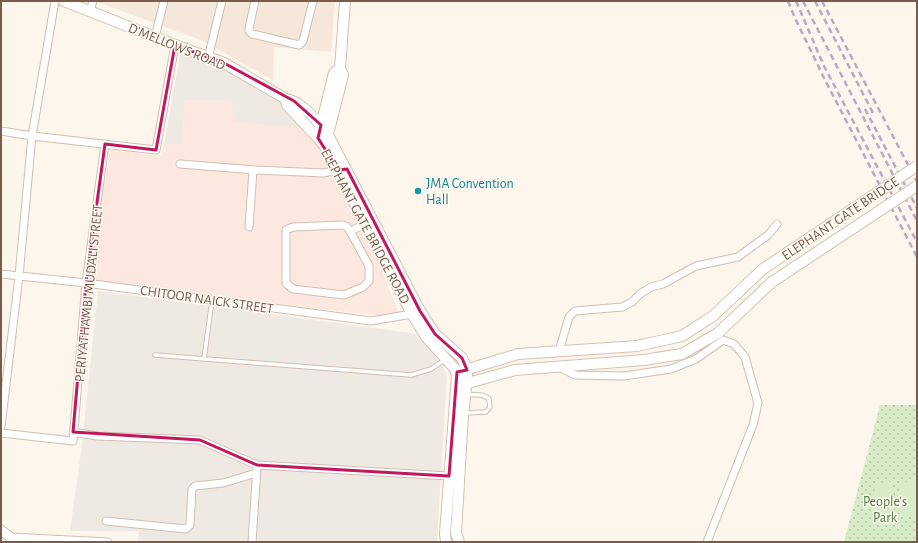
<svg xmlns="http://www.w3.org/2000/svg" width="918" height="543" font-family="'Alegreya Sans',sans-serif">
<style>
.residential{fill:#f5e8da}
.commercial{fill:#fde8e0}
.industrial{fill:#efe9e4}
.grass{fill:url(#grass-dots)}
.pitch{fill:#d8ecc9}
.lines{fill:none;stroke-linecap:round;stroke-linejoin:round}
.service-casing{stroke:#d1beb0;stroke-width:5.5}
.minor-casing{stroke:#d1beb0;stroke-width:9}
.tertiary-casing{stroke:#d1beb0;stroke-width:11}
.secondary-casing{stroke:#d6c0b0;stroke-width:12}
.service{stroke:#fff;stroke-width:3.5}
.minor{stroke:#fff;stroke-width:7}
.tertiary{stroke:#fff;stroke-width:9}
.secondary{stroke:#fff;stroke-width:10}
.rail{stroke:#b9a8c9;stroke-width:2.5;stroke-dasharray:6 4;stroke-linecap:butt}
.secondary-bridge-casing{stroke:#d6c0b0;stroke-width:12;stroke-linecap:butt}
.secondary-bridge{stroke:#fff;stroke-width:10}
.marked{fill:none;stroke:#c2185b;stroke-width:3;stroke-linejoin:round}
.culture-dot{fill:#0f9aa8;stroke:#fffaf3;stroke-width:1.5}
.labels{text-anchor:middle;stroke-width:3;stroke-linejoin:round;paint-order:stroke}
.street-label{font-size:14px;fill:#7a5c4d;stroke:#fffaf3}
.culture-label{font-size:14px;fill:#0d838f;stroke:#fffaf3;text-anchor:start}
.park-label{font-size:14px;fill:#537a41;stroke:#fffaf3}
</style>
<defs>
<pattern id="grass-dots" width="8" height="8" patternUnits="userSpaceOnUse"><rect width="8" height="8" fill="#d8ecc9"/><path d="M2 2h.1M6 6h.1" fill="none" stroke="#b4c2a5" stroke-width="1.8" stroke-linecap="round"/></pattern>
</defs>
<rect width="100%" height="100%" fill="#fdf6ec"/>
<path class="residential" d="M95 1H335L331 52 274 47 273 80 203 41Z"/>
<path class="commercial" d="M185 100 232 101 307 128 336 176 370 242 401 318 88 282 110 150 162 156 164 144H182Z"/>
<path class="industrial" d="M181 50 240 76 291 108 307 128 233 122 232 101 185 100 182 145 164 144Z
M98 291 411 333 423 338 447 374 437 542H138L139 531H70L82 445Z"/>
<path class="grass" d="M880 405H917V542H844Z"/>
<path class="pitch" d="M917 481V516H901L900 482Z
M893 482 894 516 875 517 874 483Z"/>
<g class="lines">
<g class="service-casing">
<path id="service" d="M155 355 411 375 431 369 446 359
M204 359 212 300
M465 413 486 412 490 407 489 399C483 393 474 395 466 395"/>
</g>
<g class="minor-casing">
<path id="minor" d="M255 1 249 28V31L252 34 299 45 303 41 313 1
M90 11 93 1
M155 37 164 1
M208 58 222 1
M1 131 32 136 156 150 175 45
M180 164 256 170 323 173 340 170
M249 227 253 170
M350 231 346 226 342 225 293 227 286 230V283L293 289 344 295 363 287 369 281V266L350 231 366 224
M1 274 86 283 371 321 412 314
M559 351 569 317 575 311 622 307 632 302 640 294 651 287 663 284 696 266 738 257 768 235 777 224
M559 367 575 375 624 376 671 369 696 359 723 340 734 344 745 357 758 403 753 425 707 542
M1 426 19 276 32 136 55 1
M73 432 97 436 200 440 257 465 449 476
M1 433 73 441 86 283 105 144
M106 521 186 529 190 525 192 489 195 486 223 483 256 473
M10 537 108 542
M252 542 257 468"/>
</g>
<g class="tertiary-casing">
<path id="tertiary" d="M1 530 10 537 13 542"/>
</g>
<g class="secondary-casing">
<path id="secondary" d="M64 1 175 45 224 63 286 99C302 102 319 122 328 135L420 311 435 334 462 358 467 370V381L463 415 456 533 459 542
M286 99 287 105 318 138 326 148 412 314 427 338 455 369 457 376 445 534 446 542
M320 130 334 73 340 68
M327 138 343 75 340 68 345 1
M462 371 518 354 637 346 682 336 713 316 763 269
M461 385 515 370 644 360 682 354 718 333 772 282"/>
</g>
<use href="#service" class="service"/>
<use href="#minor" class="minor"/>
<use href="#tertiary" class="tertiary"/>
<use href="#secondary" class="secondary"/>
<path class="rail" d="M788 1 794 16 826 82 917 257
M796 1 824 66 917 242
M803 1 917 221
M815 1 873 113
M822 1 917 182
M865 109 917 208"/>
<g class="secondary-bridge-casing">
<path id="secondary-bridge" d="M763 269 917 166
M772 282 917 186"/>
</g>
<use href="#secondary-bridge" class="secondary-bridge"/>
</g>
<path class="marked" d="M175 45 224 63 294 101 321 125 318 138 338 170 347 169 420 311 435 334 462 358 467 370 457 372 449 476 257 465 200 440 73 432 86 283 105 144 156 150Z"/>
<circle class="culture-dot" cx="418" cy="191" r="4"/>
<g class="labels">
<g class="street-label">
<text transform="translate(177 46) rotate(22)" y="5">D'MELLOWS ROAD</text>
<text transform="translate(840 218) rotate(-34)" y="5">ELEPHANT GATE BRIDGE</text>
<text transform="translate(366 226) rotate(62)" y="5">ELEPHANT GATE BRIDGE ROAD</text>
<text transform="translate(88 293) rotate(-84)" y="5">PERIYATHAMBI MUDALI STREET</text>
<text transform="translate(207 299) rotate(8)" y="5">CHITOOR NAICK STREET</text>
</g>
<g class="culture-label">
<text x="426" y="188">JMA Convention<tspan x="426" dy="16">Hall</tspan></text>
</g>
<g class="park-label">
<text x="885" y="506">People's<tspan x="885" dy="16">Park</tspan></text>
</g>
</g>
<rect width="918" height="543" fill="none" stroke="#7a5c4d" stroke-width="4"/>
</svg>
